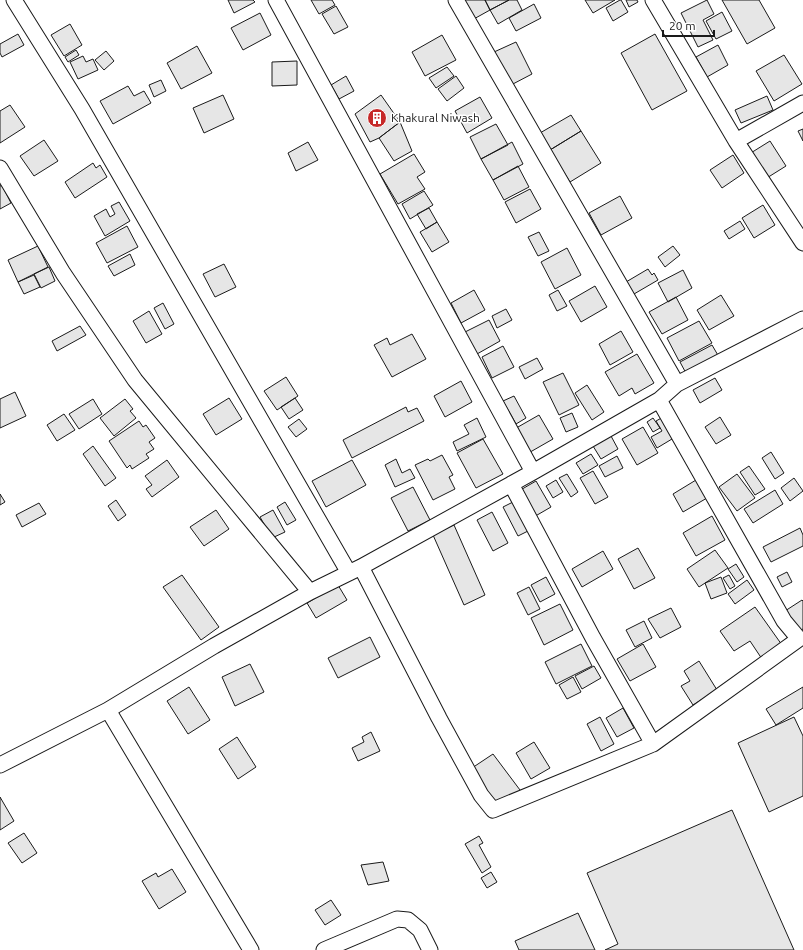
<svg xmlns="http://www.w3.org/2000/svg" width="803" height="950" font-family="Ubuntu,sans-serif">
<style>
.building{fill:#e6e6e6;stroke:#1a1a1a}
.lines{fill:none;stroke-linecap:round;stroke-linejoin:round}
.street-casing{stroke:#1a1a1a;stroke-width:17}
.street{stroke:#fff;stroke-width:15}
.labels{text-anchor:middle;stroke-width:3;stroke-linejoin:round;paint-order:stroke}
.poi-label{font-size:12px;fill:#1a1a1a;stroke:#fff;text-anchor:start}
</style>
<rect width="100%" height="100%" fill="#fff"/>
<path class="building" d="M228 0H253L255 2 234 13Z
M311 0H332L335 5 319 14Z
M461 0H485L490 10 472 20Z
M485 0H509L490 10Z
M509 0H517L522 10 498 24 490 10Z
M585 0H615L593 13Z
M620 0H621L628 12 613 21 606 8Z
M626 0H637L638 2 629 7Z
M707 0 714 14 703 20 713 40 698 47 681 13Z
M722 0H759L775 28 747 44Z
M534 4 541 18 516 31 509 18Z
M336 6 348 27 334 34 322 14Z
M722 12 732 31 716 39 706 21Z
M260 13 271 35 243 50 231 28Z
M70 24 82 45 64 56 51 35Z
M18 34 24 45 2 57 0 53V44Z
M655 34 687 91 652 110 621 53Z
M442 35 456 60 425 76 412 52Z
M516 42 532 74 511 85 494 52Z
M718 45 728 65 707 77 696 57Z
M197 46 212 73 181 89 167 63Z
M76 50 79 55 68 62 65 57Z
M106 51 114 61 104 70 95 60Z
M784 55 802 84 774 101 756 71Z
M83 56 86 62 93 59 98 70 78 79 70 62Z
M297 61V85L272 86V62Z
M447 67 454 76 436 88 429 78Z
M346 76 354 91 339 99 331 85Z
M456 76 464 88 447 101 438 89Z
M161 80 166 91 154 97 149 85Z
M128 86 134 96 144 91 151 103 113 124 100 101Z
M223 95 234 119 204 133 193 108Z
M381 95 400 122 379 138 370 142 355 114Z
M767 96 773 110 741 123 735 110Z
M480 97 492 118 467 133 455 111Z
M10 105 25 127 0 143V111Z
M571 115 581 131 550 150 540 133Z
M400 122 412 151 394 161 379 138Z
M496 124 508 145 481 159 470 137Z
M803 129V141L798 131Z
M581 131 601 163 570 182 550 150Z
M44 140 58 161 34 176 20 156Z
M770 141 786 166 762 181 746 156Z
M308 142 318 160 296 171 288 153Z
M512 142 523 164 493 180 481 159Z
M414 154 425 172 417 177 425 189 398 204 380 174Z
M733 155 744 173 722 188 710 170Z
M93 163 96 168 100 165 107 177 75 198 65 182Z
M518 166 529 187 504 200 493 180Z
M2 185 11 203 0 209V186Z
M530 189 541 209 516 223 505 202Z
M424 191 433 205 410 219 402 204Z
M620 196 632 218 601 235 589 213Z
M119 202 130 221 105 236 94 216 106 209 110 217 115 214 111 206Z
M763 205 775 225 754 238 742 218Z
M429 208 437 222 426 229 417 214Z
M740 221 745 229 729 239 724 231Z
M437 222 449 242 432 252 420 232Z
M127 226 138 247 107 263 96 243Z
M539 232 549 251 538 256 528 237Z
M38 246 48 267 18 282 8 260Z
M673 246 680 255 665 267 658 257Z
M567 248 581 275 555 289 541 262Z
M130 254 135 265 114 276 108 266Z
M224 264 236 287 215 297 203 274Z
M49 267 55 281 41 288 34 274Z
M648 269 652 275 654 273 658 280 634 294 626 282Z
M683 270 692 288 668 302 658 283Z
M34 275 40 287 24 294 18 282Z
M595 286 607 307 581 322 569 301Z
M474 290 485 310 461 323 451 303Z
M558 290 567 306 557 311 549 295Z
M721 295 734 316 709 330 697 310Z
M676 297 688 320 662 334 649 312Z
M163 303 174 324 165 329 154 308Z
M506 309 512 320 497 328 492 316Z
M149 311 162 334 146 343 133 321Z
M489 320 500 341 477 354 465 332Z
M699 321 712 343 679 361 667 338Z
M80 326 86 335 57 351 52 341Z
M621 331 633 352 610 365 599 344Z
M412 334 426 359 392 377 374 345 387 338 390 345Z
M712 345 719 357 687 375 680 362Z
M503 346 514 367 492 378 482 357Z
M637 354 654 383 635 394 632 388 619 396 605 372Z
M537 358 543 369 525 379 519 367Z
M563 373 579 405 559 415 543 382Z
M286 377 298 396 277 410 264 391Z
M715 378 722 390 700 403 693 390Z
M461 381 472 402 445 417 434 396Z
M587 385 604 412 592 420 575 393Z
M15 392 26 416 0 428V399Z
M514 396 526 418 516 424 503 401Z
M229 398 242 419 216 435 203 414Z
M295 398 303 410 289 419 281 407Z
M93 399 102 414 79 429 69 414Z
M125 399 133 409 130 411 136 418 114 436 100 418Z
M406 407 408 412 417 408 424 421 352 458 343 440Z
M572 413 578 427 566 432 560 418Z
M64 414 75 430 57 441 47 425Z
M539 415 553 439 525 455 511 431Z
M665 416 677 436 657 448 651 437 662 431 656 421Z
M720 417 731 435 716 444 705 427Z
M477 418 486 437 457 451 453 442 469 434 464 425Z
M653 418 660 428 653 432 647 422Z
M299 419 307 429 296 437 288 427Z
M139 421 143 427 146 425 155 438 149 442 154 449 146 454 149 458 132 469 130 465 127 468 109 441Z
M643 427 658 453 637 465 622 439Z
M611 436 618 449 601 459 593 446Z
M483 439 503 474 476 488 457 453Z
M93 446 116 478 105 486 83 454Z
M771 452 784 473 775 479 762 458Z
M591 454 598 465 583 474 576 463Z
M442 455 453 475 449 477 455 489 433 500 415 465 428 459 430 461Z
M617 456 623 468 605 477 599 466Z
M396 459 402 473 410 469 415 478 395 487 385 465Z
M167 460 179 477 152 497 146 489 152 485 145 476Z
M352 460 366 485 326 507 312 481Z
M749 466 765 489 755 495 740 472Z
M593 471 608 497 595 504 580 478Z
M567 474 578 492 571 497 559 478Z
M737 474 755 498 737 511 719 487Z
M794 478 803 491 790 501 781 488Z
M556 480 563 492 553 498 546 486Z
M696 480 707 498 683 512 673 494Z
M536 481 551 507 532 518 517 492Z
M413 487 430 520 408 531 391 498Z
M775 490 783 504 753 523 744 509Z
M0 494 5 502 0 505Z
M116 500 126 515 118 521 108 506Z
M515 501 530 530 518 536 503 507Z
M285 502 296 520 287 525 277 507Z
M39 503 46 514 22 527 16 515Z
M216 510 229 529 204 546 190 527Z
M273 510 285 532 272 538 260 517Z
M492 512 508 543 493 551 477 520Z
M712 516 725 540 696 556 683 533Z
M454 525 485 595 464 605 433 535Z
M800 528 803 535V546L771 562 763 547Z
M638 548 655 578 634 589 618 559Z
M715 550 728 568 699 587 687 569Z
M603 551 613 569 582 587 572 569Z
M736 564 744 577 737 582 728 569Z
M787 572 792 582 782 587 777 577Z
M182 575 219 627 201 640 163 587Z
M729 575 735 586 730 589 723 578Z
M546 577 555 594 540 602 531 585Z
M721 577 727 593 711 599 705 583Z
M747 580 754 590 735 604 728 594Z
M338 585 347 600 316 618 307 603Z
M529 587 540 609 528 615 517 593Z
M802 600 803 601V629L798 632 785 611Z
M560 604 573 630 544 645 531 618Z
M755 607 782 645 762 659 750 641 734 651 720 631Z
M671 608 681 627 660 638 648 619Z
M644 621 652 638 635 647 626 630Z
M370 637 380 657 338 678 328 658Z
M581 644 592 666 556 684 545 662Z
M643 644 656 667 630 681 617 659Z
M699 661 717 690 693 705 681 686 690 681 684 671Z
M250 664 264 692 235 706 222 677Z
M594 666 601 678 582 689 575 676Z
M573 677 581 692 567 699 559 685Z
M189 687 210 720 188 734 167 701Z
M803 687V708L776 725 766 709Z
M623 708 634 728 617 737 606 718Z
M600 717 614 744 601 751 587 724Z
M794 717 803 736V796L769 812 738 743Z
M371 732 380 751 358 761 352 748 364 742 362 737Z
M237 737 256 767 238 779 219 749Z
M534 742 550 768 531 779 516 753Z
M493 754 523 794 495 804 472 768Z
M0 797 14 821 0 830Z
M732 810 794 950H605L618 944 587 873Z
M24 833 37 853 22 863 8 843Z
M479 836 483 843 479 845 491 867 482 873 465 844Z
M383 862 389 881 368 885 361 865Z
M172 869 186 892 159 909 142 881 156 873 158 877Z
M491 872 497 882 487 888 481 878Z
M331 900 341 915 325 925 315 910Z
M578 913 595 950H519L515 941Z"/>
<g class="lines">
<g class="street-casing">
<path id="street" d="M14 0 82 109 349 573
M276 0 533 472
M456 0 677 384
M653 0 736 141 803 243
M736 141 803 103
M0 168 63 273 135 380 310 592
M511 484 593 638 653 744
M361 567 439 718 481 795 493 810 653 744 799 639 784 621 659 400
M0 765 108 710
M251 950 108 710 214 646 310 592 361 567 533 472 659 400 677 384 803 319
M324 950 397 919 408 920 420 930 430 950"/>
</g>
<use href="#street" class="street"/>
</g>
<defs>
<g id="building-disc" transform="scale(1)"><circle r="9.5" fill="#c62828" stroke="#fff"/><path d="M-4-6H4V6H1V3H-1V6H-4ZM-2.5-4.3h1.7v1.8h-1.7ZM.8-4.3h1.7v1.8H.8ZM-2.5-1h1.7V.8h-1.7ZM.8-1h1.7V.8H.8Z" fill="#fff"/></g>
</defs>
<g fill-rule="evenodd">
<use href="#building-disc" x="377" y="118"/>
</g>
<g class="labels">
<g class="poi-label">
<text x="391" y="122">Khakural Niwash</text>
</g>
</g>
<path d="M663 30v6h51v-6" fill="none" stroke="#1a1a1a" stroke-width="2"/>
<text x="669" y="30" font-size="12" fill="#1a1a1a" stroke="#ffffff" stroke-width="3" paint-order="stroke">20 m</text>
</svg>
